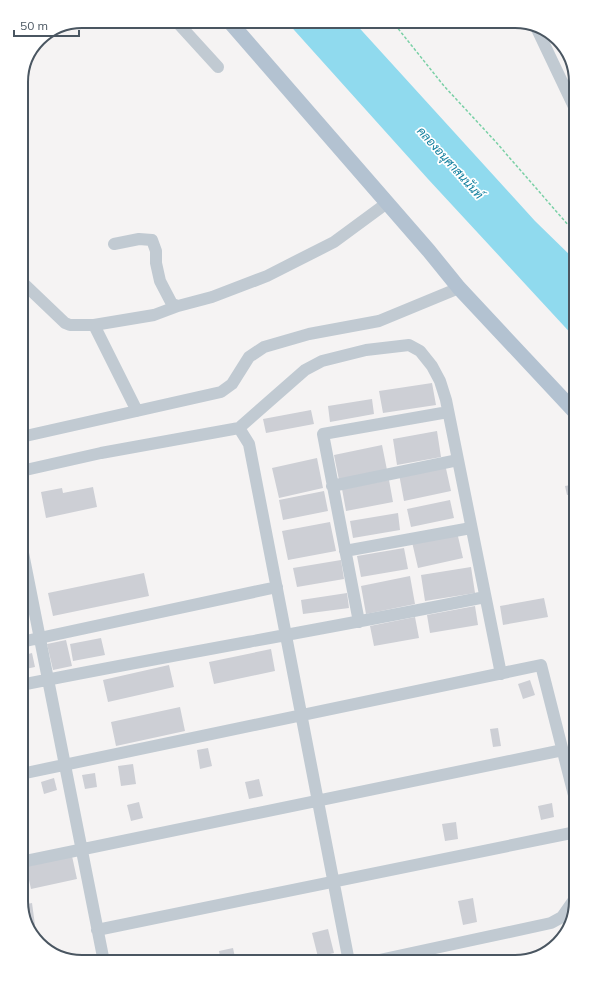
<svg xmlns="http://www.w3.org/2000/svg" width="597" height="983" font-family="Mulish,Sarabun,sans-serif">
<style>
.water{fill:#90daee}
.building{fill:#cdcfd5}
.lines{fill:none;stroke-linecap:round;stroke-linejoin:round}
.path{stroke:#7ad0a6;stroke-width:1.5;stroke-dasharray:3 2;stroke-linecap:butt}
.minor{stroke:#c1cad2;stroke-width:12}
.major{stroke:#b3c2d1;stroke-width:15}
.labels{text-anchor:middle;stroke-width:3.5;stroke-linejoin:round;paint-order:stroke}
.water-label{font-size:12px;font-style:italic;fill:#0c7c9b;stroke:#fff}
.rim{fill:none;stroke:#4a5661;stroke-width:2}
</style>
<rect width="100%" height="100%" fill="#f5f3f3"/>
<path class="water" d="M286 21H353L535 221 576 261V339L428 179Z"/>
<path class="building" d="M432 383 436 405 383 413 379 391Z
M372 399 374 414 330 422 328 406Z
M311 410 314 424 266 433 263 419Z
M437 431 441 457 397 465 393 439Z
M382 445 387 470 339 480 334 455Z
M317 458 323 488 279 498 272 468Z
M445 464 451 491 404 501 399 474Z
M389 480 393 502 346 511 342 489Z
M576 484V494L567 495 565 486Z
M93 487 97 507 46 518 41 492 62 488 63 493Z
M324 491 328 511 283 520 279 500Z
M450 500 454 518 411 527 407 509Z
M398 513 400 530 353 538 350 521Z
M330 522 336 551 288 560 282 531Z
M457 532 463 558 418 568 412 542Z
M404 548 408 569 361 577 357 556Z
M341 560 344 579 297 587 293 568Z
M471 567 475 593 425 601 421 575Z
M144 573 149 596 53 616 48 593Z
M410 576 415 604 366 614 361 586Z
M347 593 349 608 303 614 301 600Z
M544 598 548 617 503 625 500 606Z
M475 606 478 625 430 633 427 615Z
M415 617 419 638 374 646 370 626Z
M101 638 105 655 73 661 70 644Z
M66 640 72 666 53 670 47 644Z
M271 649 275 671 214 684 209 662Z
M32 653 35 667 21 670V656Z
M169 665 174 687 108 702 103 680Z
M530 680 535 695 523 699 518 684Z
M180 707 185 731 116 746 111 722Z
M498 728 501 746 493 747 490 729Z
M208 748 212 766 200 769 197 750Z
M133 764 136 784 121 786 118 766Z
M95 773 97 787 85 789 82 775Z
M54 778 57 790 44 794 41 782Z
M259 779 263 796 249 799 245 782Z
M139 802 143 818 131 821 127 805Z
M552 803 554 817 541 820 538 806Z
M456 822 458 839 445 841 442 824Z
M72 856 77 879 31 889 26 866Z
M473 898 477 922 463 925 458 901Z
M32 903 35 925 27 926 22 905Z
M328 929 334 953 318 957 312 933Z
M233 948 236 962H221L219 951Z"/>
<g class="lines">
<path class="path" d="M392 21 444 86 495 141 576 234"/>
<path class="minor" d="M176 21 218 67
M536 27 576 111
M114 244 139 239 152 240 156 251V263L160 281 172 304 178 306 212 297 267 276 334 242 387 203
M21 281 65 323 70 325H94L137 411
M94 325 154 315 178 306
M239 428 249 444 349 962
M21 437 221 392 232 384 249 357 264 347 309 334 379 321 459 288
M21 471 101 453 239 428 305 370 322 361 366 350 409 345 420 351 432 366 440 381 446 400 501 674
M332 486 458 460
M21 543 104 962
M345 551 471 528
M359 622 323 434 448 412
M21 642 277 587
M21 685C176 654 331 628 485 597
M21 774 541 665 576 803
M21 862 563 750
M97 930 576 832
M370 962 551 923 562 917 576 897"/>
<path class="major" d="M229 21 429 251 459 288 576 413"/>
</g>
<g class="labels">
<g class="water-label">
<text transform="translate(450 163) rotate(48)" y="4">คลองอนุศาสนนันท์</text>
</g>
</g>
<path d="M0 0H597V983H0ZM82 28H515A54 54 0 0 1 569 82V901A54 54 0 0 1 515 955H82A54 54 0 0 1 28 901V82A54 54 0 0 1 82 28Z" fill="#fff" fill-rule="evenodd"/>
<path class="rim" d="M82 28H515A54 54 0 0 1 569 82V901A54 54 0 0 1 515 955H82A54 54 0 0 1 28 901V82A54 54 0 0 1 82 28Z"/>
<path d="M14 30v6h65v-6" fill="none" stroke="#4a5661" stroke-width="2"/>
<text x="20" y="30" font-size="12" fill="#4a5661" stroke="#ffffff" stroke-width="3" paint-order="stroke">50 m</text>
</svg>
